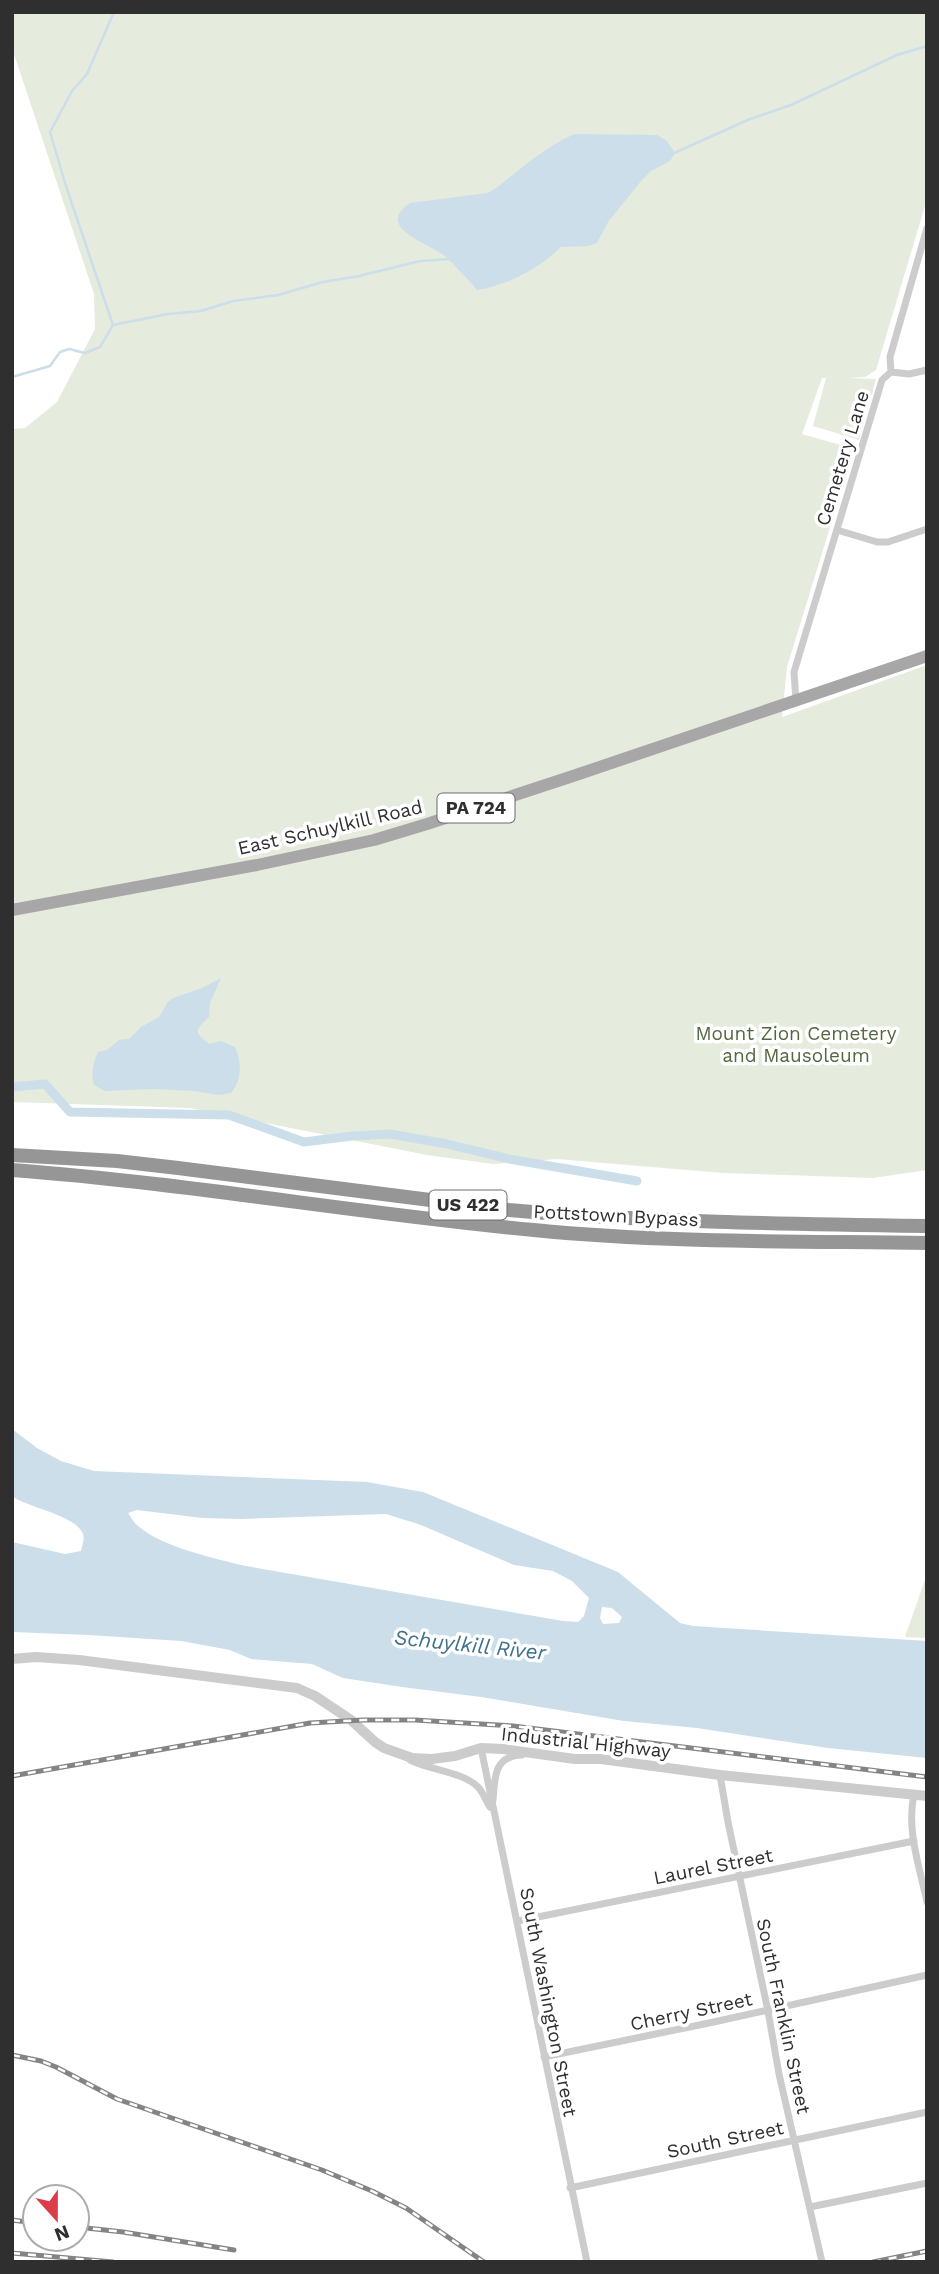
<svg xmlns="http://www.w3.org/2000/svg" width="939" height="2274" font-family="'Work Sans',sans-serif">
<style>
.green{fill:#e5ebdd}
.water{fill:#cbdeea;fill-rule:evenodd}
.lines{fill:none;stroke-linecap:round;stroke-linejoin:round}
.stream{stroke:#cbdeea;stroke-width:2.5}
.canal{stroke:#cbdeea;stroke-width:9}
.minor{stroke:#ccc;stroke-width:7}
.tertiary{stroke:#ccc;stroke-width:10}
.primary{stroke:#a7a7a7;stroke-width:12}
.motorway{stroke:#969696;stroke-width:14}
.rail-casing{stroke:#848484;stroke-width:5}
.rail{stroke:#fff;stroke-width:2.5;stroke-dasharray:8;stroke-linecap:butt}
.labels{text-anchor:middle;stroke-width:7;stroke-linejoin:round;paint-order:stroke}
.shield{fill:#fff;stroke:#6d6d6d;stroke-width:2}
.shield-label{font-size:18px;font-weight:bold;fill:#2f2f2f}
.street-label{font-size:19px;fill:#2f2f2f;stroke:#fff}
.park-label{font-size:19px;fill:#53683e;stroke:#fff}
.water-label{font-size:21px;font-style:italic;fill:#41708d;stroke:#fff}
</style>
<rect width="100%" height="100%" fill="#fff"/>
<path class="green" d="M12 12H927V199L876 370 865 377 848 378 876 379 859 440 813 426 826 378H822L802 434 854 449 787 667 782 717 927 665V1170L873 1178 723 1173 557 1159 493 1164 427 1155 190 1108 12 1102V429L25 428 57 402 95 329 94 294 12 48Z
M927 1574V1638L905 1637Z"/>
<path class="water" d="M575 134 657 135 666 140 675 153 670 161 651 171 641 181 608 222 597 243 588 246 561 247C538 269 508 285 477 290 468 279 456 267 446 257 430 243 373 228 410 203L487 193C498 188 504 181 514 174 530 161 556 141 575 134Z
M221 978 210 1003 209 1017C195 1031 193 1031 209 1044L221 1041 235 1047C242 1062 242 1081 231 1093L219 1095 194 1091 154 1089 105 1091 94 1085C91 1073 93 1063 98 1052L107 1050 119 1040 129 1039 141 1027 159 1017 168 1002 173 998 202 988Z
M12 1429 37 1448 61 1461 94 1471 367 1482 423 1492 618 1572 680 1623 693 1626 927 1641V1758L828 1748 697 1728 624 1721 481 1697 402 1687 343 1678 312 1664 251 1659 230 1650 181 1641 89 1635 12 1632V1542L65 1554 81 1551C82 1545 85 1540 83 1534 76 1515 28 1508 12 1496ZM137 1510 202 1518 240 1519 386 1514 421 1525 514 1565 553 1571 572 1581 589 1598 584 1616 578 1622 563 1621 246 1566C216 1559 162 1547 138 1526 134 1523 131 1517 128 1513ZM602 1607 612 1608 622 1617 619 1623 603 1624 600 1618Z"/>
<g class="lines">
<path class="stream" d="M672 154 750 119 791 105 897 55 927 46
M113 325 66 186 50 132 72 91 87 74 114 12
M12 377 50 366 60 352 69 349 85 353 100 347 113 325 168 314 201 311 233 301 278 295 323 282 359 276 420 261 450 259"/>
<path class="canal" d="M12 1087 45 1084 70 1112 229 1115 304 1142 352 1136 390 1134 447 1144 509 1159 637 1181"/>
<path class="minor" d="M891 372 890 357 927 228
M891 372 909 374 927 370
M837 530 877 542H888L927 529
M796 701 794 672 882 380 891 372
M481 1748 587 2262
M410 1760C430 1770 463 1772 478 1787 483 1792 486 1801 490 1807
M720 1775 728 1822 768 2011 779 2074 822 2262
M914 1795C906 1829 920 1869 927 1902
M493 1800C495 1779 493 1756 522 1755
M518 1921 914 1841
M544 2057 709 2023 927 1975
M570 2188 927 2112
M810 2207 927 2183"/>
<path class="tertiary" d="M12 1659 36 1657 79 1660 297 1688 315 1696 351 1720 375 1742 384 1748 412 1758 432 1759 455 1756 481 1748 503 1749 575 1759H601L720 1775 927 1796"/>
<path class="primary" d="M12 910 257 865 374 840 427 824 576 775 927 656"/>
<path class="motorway" d="M12 1155 117 1161 178 1168 509 1210C648 1222 787 1224 927 1226
M12 1170C187 1183 360 1214 534 1230 665 1243 796 1241 927 1243"/>
<g class="rail-casing">
<path id="rail" d="M12 1776 310 1723 363 1720H415L513 1726 927 1777
M12 2055 41 2061 56 2067 117 2099 322 2170 372 2191 406 2208 484 2262
M12 2220 35 2223
M77 2227 123 2232 234 2250
M12 2253 113 2262
M873 2262 927 2251"/>
</g>
<use href="#rail" class="rail"/>
</g>
<g class="labels">
<g class="shield">
<rect x="437.5" y="793.5" width="77" height="29" rx="5"/>
<rect x="429.5" y="1190.5" width="77" height="29" rx="5"/>
</g>
<g class="shield-label">
<text x="476" y="814">PA 724</text>
<text x="468" y="1211">US 422</text>
</g>
<g class="street-label">
<text transform="translate(842 458) rotate(-73)" y="7">Cemetery Lane</text>
<text transform="translate(330 827) rotate(-13)" y="7">East Schuylkill Road</text>
<text transform="translate(616 1215) rotate(3)" y="7">Pottstown Bypass</text>
<text transform="translate(586 1742) rotate(6)" y="7">Industrial Highway</text>
<text transform="translate(713 1866) rotate(-11)" y="7">Laurel Street</text>
<text transform="translate(549 2002) rotate(79)" y="7">South Washington Street</text>
<text transform="translate(691 2011) rotate(-12)" y="7">Cherry Street</text>
<text transform="translate(784 2016) rotate(78)" y="7">South Franklin Street</text>
<text transform="translate(725 2139) rotate(-12)" y="7">South Street</text>
</g>
<g class="park-label">
<text x="796" y="1040">Mount Zion Cemetery<tspan x="796" dy="22">and Mausoleum</tspan></text>
</g>
<g class="water-label">
<text transform="translate(470 1645) rotate(6)" y="7">Schuylkill River</text>
</g>
</g>
<rect width="939" height="2274" fill="none" stroke="#2f2f2f" stroke-width="28"/>
<g transform="translate(56 2218) rotate(159)"><circle r="33" fill="#ffffff" stroke="#acacac" stroke-width="2"/>
<path d="M0-5L12 26L0 18L-12 26Z" fill="#dc3b49"/>
<text y="-10" font-size="19" font-weight="bold" text-anchor="middle" fill="#2f2f2f">N</text>
</g>
</svg>
